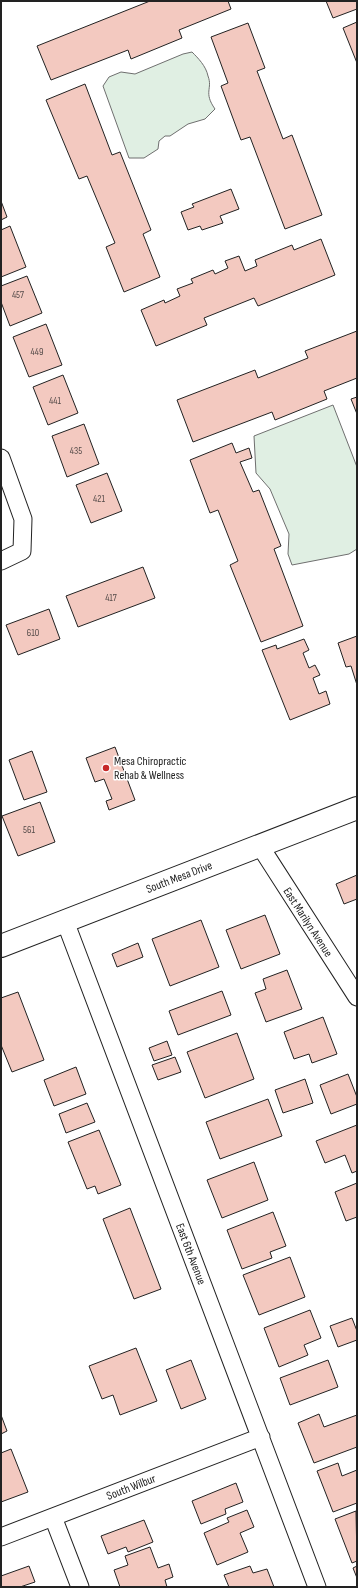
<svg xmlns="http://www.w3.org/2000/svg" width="358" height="1588" font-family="'Sofia Sans Condensed',sans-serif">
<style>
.green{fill:#e0efe3;stroke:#6f6f6f}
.building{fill:#f3c9c0;stroke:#222}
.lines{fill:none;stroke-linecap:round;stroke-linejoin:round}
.minor-casing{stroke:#222;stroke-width:19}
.secondary-casing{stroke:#222;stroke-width:24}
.minor{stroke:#fff;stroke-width:17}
.secondary{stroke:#fff;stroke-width:22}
.poi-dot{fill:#c62828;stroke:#fff;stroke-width:1.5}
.labels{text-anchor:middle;stroke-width:3;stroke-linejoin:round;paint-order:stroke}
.number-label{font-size:10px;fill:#564c4a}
.poi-label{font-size:12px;fill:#222;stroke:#fff;text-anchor:start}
.street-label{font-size:12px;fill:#222;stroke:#fff}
</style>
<rect width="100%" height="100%" fill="#fff"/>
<path class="green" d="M192 52C198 58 206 66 208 76 213 89 203 92 215 109L205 119 188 124 170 136H165L159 141 158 149 144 158H129L103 86 109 77 121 72 135 74 183 54Z
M333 405 357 467V549L349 554 292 565 288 554 289 534 270 489 256 473 254 436Z"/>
<path class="building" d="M150 1H228L231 9 179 30 182 38 131 59 128 50 51 80 37 46Z
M326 1H357V9L333 18Z
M357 22V63L343 28Z
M248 23 265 68 257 71 283 139 292 135 322 215 285 229 250 137 241 140 221 86 228 83 211 37Z
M85 84 112 155 120 152 151 230 143 234 160 277 124 292 106 247 115 243 87 176 79 179 46 100Z
M231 189 239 209 220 216 223 223 202 230 200 226 188 230 181 212 194 207 192 204Z
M1 201 7 217 1 220Z
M10 226 26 267 1 277V230Z
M321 239 335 275 258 306 254 298 204 318 207 325 156 346 141 310 164 300 165 303 180 296 177 289 193 283 191 279 213 270 215 274 228 268 225 261 239 256 245 271 257 266 255 260 292 245 294 250Z
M27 276 42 313 10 326 1 302V286Z
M46 324 62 365 29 377 13 337Z
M357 331V378L324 391 327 399 275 420 272 412 193 442 177 400 255 370 258 378 308 358 305 351Z
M63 375 78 413 48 425 33 387Z
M357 397V414L351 399Z
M84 424 99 464 67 477 52 436Z
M232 443 236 453 249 448 252 458 240 462 253 492 259 490 281 546 274 549 303 626 261 642 230 565 238 561 218 510 210 513 190 460Z
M107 473 122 511 91 523 76 485Z
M143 567 155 598 78 627 66 596Z
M49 609 60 639 18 655 6 625Z
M357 636V685L351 666 346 667 338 643Z
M304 639 309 650 303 653 309 668 315 665 320 675 313 678 319 694 326 691 330 704 290 720 262 650 276 645 277 649Z
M115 747 135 800 109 810 106 801 112 799 104 779 95 782 86 758Z
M32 751 47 792 24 800 9 760Z
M40 802 55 842 18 856 2 816Z
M357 875V899L344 904 336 884Z
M265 915 280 954 241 969 226 930Z
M201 920 219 967 170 986 152 939Z
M138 943 143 957 117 967 112 954Z
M287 970 302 1009 266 1022 255 993 266 989 263 979Z
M222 991 231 1015 178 1035 169 1011Z
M18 992 44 1060 12 1072 1 1045V998Z
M323 1017 337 1054 312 1063 309 1054 294 1059 284 1032Z
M237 1033 254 1079 205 1098 187 1052Z
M167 1041 172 1055 154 1061 149 1048Z
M175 1057 181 1072 158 1080 152 1065Z
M76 1067 86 1094 54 1106 44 1080Z
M348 1074 357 1097V1104L331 1114 320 1085Z
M305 1079 313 1103 283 1113 275 1090Z
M268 1099 282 1136 220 1159 206 1122Z
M87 1103 95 1122 66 1133 59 1114Z
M357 1125V1171L352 1173 345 1155 325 1163 316 1141Z
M99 1130 121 1185 98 1194 95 1186 87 1189 68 1142Z
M254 1162 268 1200 222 1218 207 1180Z
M357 1183V1217L346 1221 335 1192Z
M130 1208 161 1289 134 1299 103 1219Z
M273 1212 286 1246 270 1252 272 1258 242 1269 227 1230Z
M290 1257 305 1297 259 1315 243 1275Z
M310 1310 321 1338 304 1345 308 1355 279 1367 264 1328Z
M352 1318 357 1331V1340L338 1347 330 1326Z
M136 1348 157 1401 120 1415 113 1395 102 1399 89 1366Z
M191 1360 206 1399 181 1409 166 1370Z
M328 1360 338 1387 290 1405 280 1378Z
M319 1414 324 1427 357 1415V1447L314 1463 298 1423Z
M1 1415 7 1431 1 1434Z
M11 1449 28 1492 1 1502V1453Z
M338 1463 342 1476 357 1470V1503L333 1512 317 1471Z
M236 1483 243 1502 225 1509 226 1514 201 1524 192 1501Z
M247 1510 254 1527 240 1533 248 1552 217 1565 204 1533 229 1522 227 1518Z
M356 1511 357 1561 352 1563 335 1519Z
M144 1520 153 1542 128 1552 126 1547 108 1554 101 1536Z
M150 1547 158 1568 169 1564 173 1577 165 1580 167 1587H120L114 1570 128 1565 125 1556Z
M29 1566 35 1582 20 1587H1V1576Z
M250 1566 253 1573 267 1569 274 1587H229L224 1575Z
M357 1566V1578L353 1568Z"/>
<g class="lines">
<g class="minor-casing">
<path id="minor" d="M1 458 23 519 22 551 1 561
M260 846 357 997
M65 921 317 1587
M53 1517 80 1587
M1 1537 261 1437"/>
</g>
<g class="secondary-casing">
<path id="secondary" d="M1 946 357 808"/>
</g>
<use href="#minor" class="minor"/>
<use href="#secondary" class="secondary"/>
</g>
<circle class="poi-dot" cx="106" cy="768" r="4"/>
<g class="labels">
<g class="number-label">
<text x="18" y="298">457</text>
<text x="37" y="355">449</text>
<text x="55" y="404">441</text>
<text x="76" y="454">435</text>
<text x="99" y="502">421</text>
<text x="111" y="601">417</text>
<text x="33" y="636">610</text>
<text x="29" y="833">561</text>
</g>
<g class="poi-label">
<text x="114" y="765">Mesa Chiropractic<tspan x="114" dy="14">Rehab &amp; Wellness</tspan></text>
</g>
<g class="street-label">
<text transform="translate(179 877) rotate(-21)" y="4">South Mesa Drive</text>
<text transform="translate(308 922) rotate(57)" y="4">East Marilyn Avenue</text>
<text transform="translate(191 1254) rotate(69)" y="4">East 6th Avenue</text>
<text transform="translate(131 1487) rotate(-21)" y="4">South Wilbur</text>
</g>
</g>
<rect width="358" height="1588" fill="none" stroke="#222222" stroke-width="4"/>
</svg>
